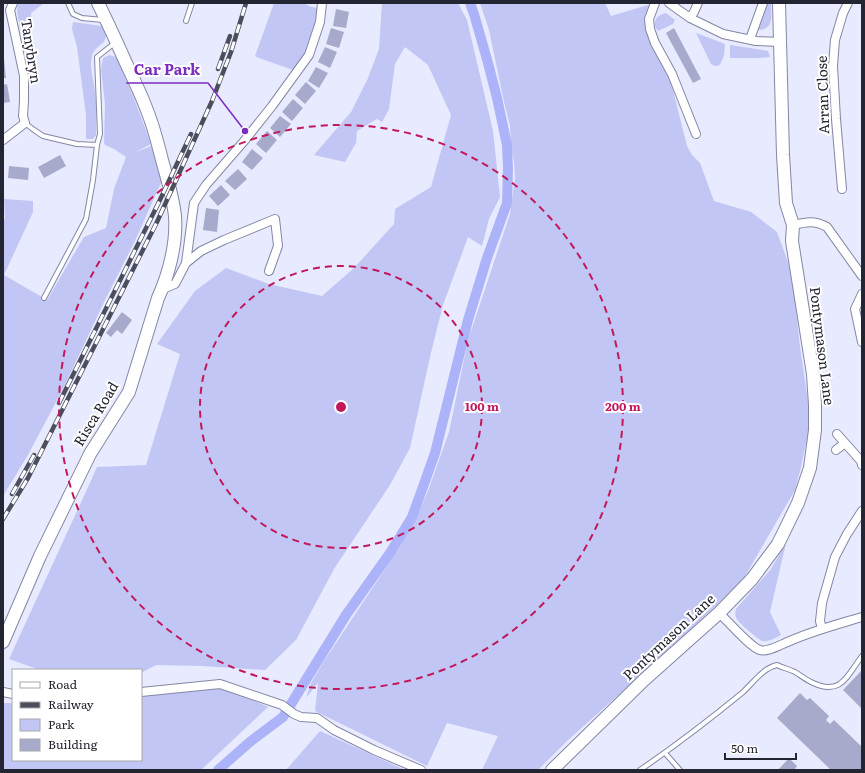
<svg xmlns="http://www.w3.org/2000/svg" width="865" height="773" font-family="Literata,serif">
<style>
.green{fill:#c2c6f5}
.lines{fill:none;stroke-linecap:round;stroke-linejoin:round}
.canal{stroke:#adb3f9;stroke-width:10}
.building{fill:#a7aacb}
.lane-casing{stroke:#8387a6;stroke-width:6}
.street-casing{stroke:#8387a6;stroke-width:10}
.secondary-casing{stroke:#8387a6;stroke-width:14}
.lane{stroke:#fff;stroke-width:4}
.street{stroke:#fff;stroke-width:8}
.secondary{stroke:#fff;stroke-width:12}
.rail-casing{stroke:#4c4e5c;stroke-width:4.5}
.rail{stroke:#fff;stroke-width:3;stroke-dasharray:9;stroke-linecap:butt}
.ring{fill:none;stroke:#c2185b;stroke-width:2;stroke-dasharray:7 5}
.labels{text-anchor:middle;stroke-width:4;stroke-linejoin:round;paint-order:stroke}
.street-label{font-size:14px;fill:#242532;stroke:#fff}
.centre{fill:#c2185b;stroke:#fff;stroke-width:2}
.ring-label{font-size:12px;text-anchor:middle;font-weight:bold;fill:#c2185b;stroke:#fff;stroke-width:4;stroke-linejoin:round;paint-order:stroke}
.leader{fill:none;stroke:#7b2cbf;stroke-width:1.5}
.callout-dot{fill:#7b2cbf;stroke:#fff;stroke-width:1.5}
.callout-label{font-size:15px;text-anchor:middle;font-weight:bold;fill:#7b2cbf;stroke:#fff;stroke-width:4;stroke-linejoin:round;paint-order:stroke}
</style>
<rect width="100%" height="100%" fill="#e8eaff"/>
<path class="green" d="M18 3H44L31 13V26L20 29 17 11Z
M274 3H304L311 7 319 8 312 37 304 56 293 70 259 58 255 56Z
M382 3H458L467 20 493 131 500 197 489 219 482 246 468 237 443 305 430 357 410 448 390 485 334 569 296 640 265 670 201 666 156 665 141 673V670H40L9 659 89 485 97 467 146 465 180 354 157 344 195 291 226 268 269 284 322 296 354 268 394 224 395 209 431 187 451 115 428 65 405 47 395 64 389 109 382 122 377 119 357 131 356 143 345 162 314 155 351 112 368 78 379 49Z
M480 3H605L611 16 651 4 645 15V29L655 50 669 74 687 146 692 155 700 163 714 201 751 212 777 232 788 262 794 290 800 347 810 415 808 434 801 467 795 490 744 578 693 628 567 741 538 770H482L498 736 447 723 427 766 315 711 318 683 306 698 311 683 324 661 399 548 419 511 428 491 449 432 468 340 510 214 515 178 514 161 511 147 510 126 504 102 489 30Z
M763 3H771C771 16 775 30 757 30Z
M666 13 675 20 673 24 658 31C651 23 656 15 666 13Z
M73 22 102 26 106 36 104 42C100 45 93 50 92 56 89 68 94 81 95 93 97 107 96 121 96 135L93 139H86V115L77 47 72 29Z
M696 33 725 44 724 55 720 65 715 66 711 64Z
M730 45 768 51 770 57 759 58H730Z
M109 55 116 57 135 101 151 144 134 153 151 146 165 174 134 243 104 302 65 385 28 455 3 496V219H5L4 199 33 201V212L4 275 47 300 84 237 106 228 114 189 126 157 114 149 105 145 104 142 105 104 101 69 103 58Z
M786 543 770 612 781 635C775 638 769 642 763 641 758 640 739 623 736 618 735 615 735 612 736 609L771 569Z
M219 684 268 707 201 770H3V703H13V760H141V692Z
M320 731 405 770H286Z"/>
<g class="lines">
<path class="canal" d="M218 770 251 741 283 717 346 615 390 553 412 517 424 484 435 453 468 320 487 258 507 203 508 168 507 145 497 98 488 63 474 14 470 3"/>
</g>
<path class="building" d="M336 9 349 12 346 28 333 26Z
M331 28 344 32 339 48 326 44Z
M674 28 701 79 693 83 666 33Z
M325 47 337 52 330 68 318 62Z
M3 59H4L6 78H3Z
M316 67 328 73 319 88 308 81Z
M306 82 316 91 305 104 295 95Z
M7 84 10 102 3 103V85Z
M293 99 303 108 292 121 282 112Z
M280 116 291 124 280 137 270 128Z
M267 131 277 140 266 153 256 144Z
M252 149 263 158 252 170 242 162Z
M60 155 66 166 44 178 38 167Z
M9 166 29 168 28 180 8 178Z
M238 169 247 179 235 190 225 181Z
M221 185 230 195 218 206 209 196Z
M206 208 219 210 217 232 203 230Z
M122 312 132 320 122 334 117 330 111 337 106 333Z
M862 670V709L843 690Z
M800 693 807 700 810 698 829 716 826 720 830 724 834 720 862 747V770H831L777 718Z
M789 758 797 766 795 769 796 770H778Z"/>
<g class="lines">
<g class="lane-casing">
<path id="lane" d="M68 3 73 14 82 18 103 20
M186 21 192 3
M25 123 34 130 43 136 77 144 97 145
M44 298 86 219 93 180 97 145 100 134 97 57 116 42
M665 753 680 770
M640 770C675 746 709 720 742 693 753 683 763 668 777 665 783 668 789 669 795 672 800 675 805 679 811 682 841 697 847 676 862 656"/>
</g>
<g class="street-casing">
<path id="street" d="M655 3 649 19 650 29 655 43 672 74 696 134
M669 3 690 18 723 34 756 41 780 42
M690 18 694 12 698 3
M750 39 763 3
M3 140 25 123 23 116 24 101V76L10 10 13 3
M842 189 836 119 833 66 835 40 843 13 848 3
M793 225C806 222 814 220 827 227L862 276
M186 263 201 251 224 240 275 219 278 246 269 271
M163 289 175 284 186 263 194 203 206 185 245 140 272 106 309 55 320 22 322 3
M862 294 855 309 862 342
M837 434 861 461 862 465
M836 450 845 443
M719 613C727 620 751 648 760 650 767 652 776 647 783 644 808 632 835 625 862 617
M822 629 820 621 822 603 835 557 847 534 862 511
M3 692 13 694
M141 692 220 684 282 705 294 714 301 717 317 718 334 730 374 750 421 770"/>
</g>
<g class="secondary-casing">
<path id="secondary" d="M3 642 40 556 90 454 129 392 158 298C169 274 177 243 175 216 173 197 167 178 162 160 158 144 154 128 148 113 142 96 134 80 126 63 117 43 108 23 98 3
M552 770 644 680 719 613 752 579 778 544 798 503 810 468 815 430V405L813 374 792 241 793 225 786 203 783 155 779 3"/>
</g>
<use href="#lane" class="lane"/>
<use href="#street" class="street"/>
<use href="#secondary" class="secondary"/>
<g class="rail-casing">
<path id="rail" d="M218 69 230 36
M59 403 158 204 191 134
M12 494 34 455
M3 519 28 478 157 222 212 101 231 52 246 3"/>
</g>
<use href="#rail" class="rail"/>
</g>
<g class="ring">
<circle cx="341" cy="407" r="141"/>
<circle cx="341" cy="407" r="282"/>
</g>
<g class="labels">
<g class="street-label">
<text transform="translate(31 51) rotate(81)" y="5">Tanybryn</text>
<text transform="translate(823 95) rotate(-92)" y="5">Arran Close</text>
<text transform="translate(822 346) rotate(83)" y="5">Pontymason Lane</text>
<text transform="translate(96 414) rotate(-59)" y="5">Risca Road</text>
<text transform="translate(669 637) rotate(-43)" y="5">Pontymason Lane</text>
</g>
</g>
<circle cx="341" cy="407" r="6" class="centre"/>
<g class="ring-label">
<text x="482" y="411">100 m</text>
<text x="623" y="411">200 m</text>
</g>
<path class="leader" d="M245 131L208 83H126"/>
<circle class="callout-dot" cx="245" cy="131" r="4"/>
<g class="callout-label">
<text x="167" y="75">Car Park</text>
</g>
<rect width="865" height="773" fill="none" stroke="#242532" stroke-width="8"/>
<rect x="12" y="669" width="130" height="92" fill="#ffffff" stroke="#a7a8ad"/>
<rect x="20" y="682" width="20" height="6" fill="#ffffff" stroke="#a7a8ad"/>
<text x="48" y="689" font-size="12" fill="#242532">Road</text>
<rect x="20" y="702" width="20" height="6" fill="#4c4e5c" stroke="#a7a8ad"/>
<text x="48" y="709" font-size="12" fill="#242532">Railway</text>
<rect x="20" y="719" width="20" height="12" fill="#c2c6f5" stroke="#a7a8ad"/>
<text x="48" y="729" font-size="12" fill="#242532">Park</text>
<rect x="20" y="739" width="20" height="12" fill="#a7aacb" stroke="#a7a8ad"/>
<text x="48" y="749" font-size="12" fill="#242532">Building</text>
<path d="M725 753v6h71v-6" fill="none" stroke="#242532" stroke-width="2"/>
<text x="731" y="753" font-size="12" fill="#242532" stroke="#ffffff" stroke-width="3" paint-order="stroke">50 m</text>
</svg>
